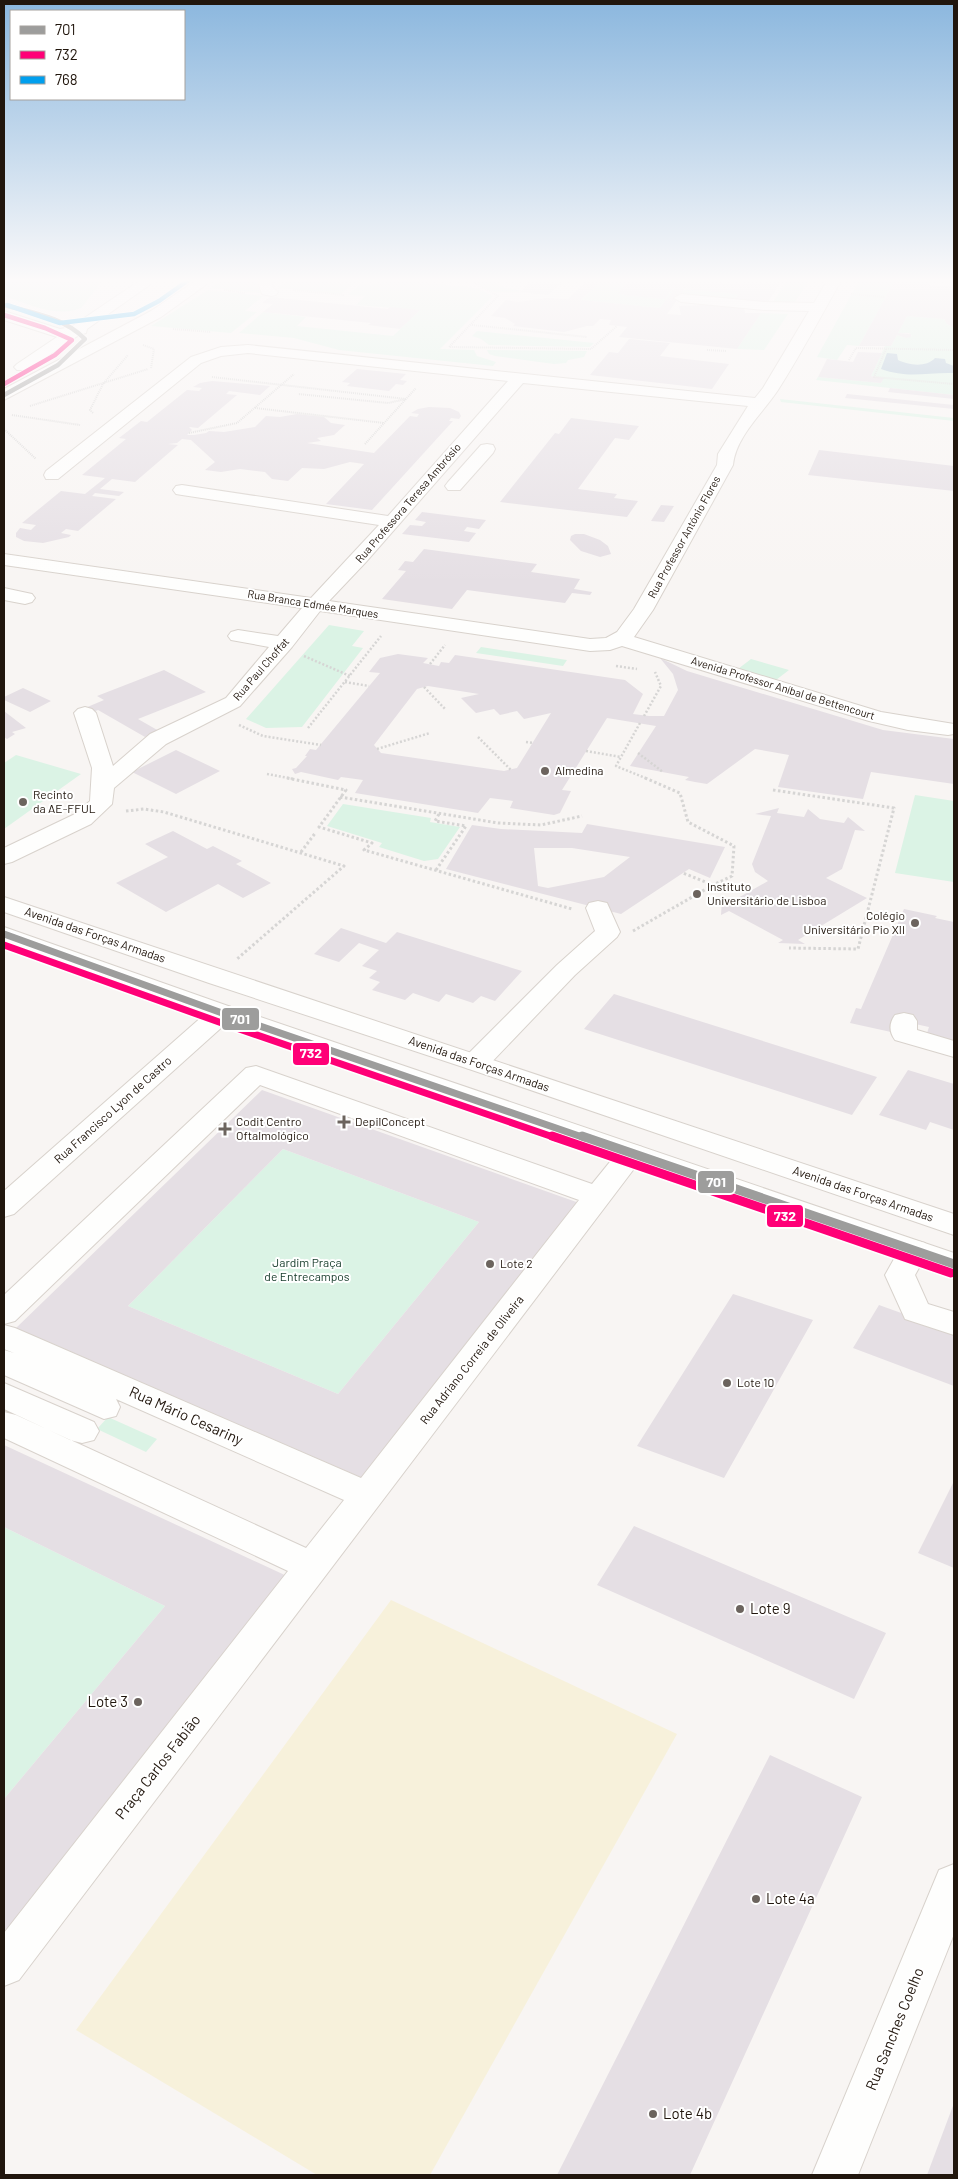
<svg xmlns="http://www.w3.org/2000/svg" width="958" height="2179" font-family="Barlow,sans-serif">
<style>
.green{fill:#dbf3e5}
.sand{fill:#f7f1db}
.water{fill:#a1bccf}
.building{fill:#e5dfe4;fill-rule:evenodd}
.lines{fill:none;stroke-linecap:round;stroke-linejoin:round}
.minor-casing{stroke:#d8d2cc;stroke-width:2}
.major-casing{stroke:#d8d2cc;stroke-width:2}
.path-far2{stroke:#d6d5d4;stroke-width:2;stroke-dasharray:1 1;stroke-linecap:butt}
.path-far1{stroke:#d6d5d4;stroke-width:2.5;stroke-dasharray:2 2;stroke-linecap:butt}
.path{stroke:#d6d5d4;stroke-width:3;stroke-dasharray:2.5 2.5;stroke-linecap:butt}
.minor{fill:#fefefd;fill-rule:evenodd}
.major{fill:#fefefd;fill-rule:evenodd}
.bus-1-far2-casing{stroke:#fff;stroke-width:6}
.bus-1-far1-casing{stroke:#fff;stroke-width:10}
.bus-1-casing{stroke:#fff;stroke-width:12}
.bus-2-far2-casing{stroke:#fff;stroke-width:6}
.bus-2-far1-casing{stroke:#fff;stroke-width:10}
.bus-2-casing{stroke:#fff;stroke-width:12}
.bus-3-casing{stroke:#fff;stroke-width:6}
.bus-1-far2{stroke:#9d9d9c;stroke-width:4.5}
.bus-1-far1{stroke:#9d9d9c;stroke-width:7}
.bus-1{stroke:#9d9d9c;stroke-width:9}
.bus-2-far2{stroke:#f07;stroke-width:4.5}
.bus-2-far1{stroke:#f07;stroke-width:7}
.bus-2{stroke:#f07;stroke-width:9}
.bus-3{stroke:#009fee;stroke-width:4.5}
.poi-dot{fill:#6c645e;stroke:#fff;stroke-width:2}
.labels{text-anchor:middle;stroke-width:4;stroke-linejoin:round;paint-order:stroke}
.far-street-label{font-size:11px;fill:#21160d;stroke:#fff}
.poi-label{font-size:12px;fill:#21160d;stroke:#fff;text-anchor:start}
.street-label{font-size:12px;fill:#21160d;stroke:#fff}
.park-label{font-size:12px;fill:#103625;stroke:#fff}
.near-street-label{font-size:15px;fill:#21160d;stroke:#fff}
.near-poi-label{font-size:15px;fill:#21160d;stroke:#fff;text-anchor:start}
.line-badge{stroke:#fff;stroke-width:2}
.badge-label{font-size:14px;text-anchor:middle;font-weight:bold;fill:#fff}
</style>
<rect width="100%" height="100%" fill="#f8f5f3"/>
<path class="green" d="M4 279H104L81 308C56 318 28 304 4 296Z
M224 279H256L260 293 211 288Z
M289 279 353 284 341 294 278 288Z
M474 279H493L501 287 519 290V292H494L484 288Z
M788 279H810L793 305H771Z
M860 279H933L928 285 894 282 859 346 847 345 837 360 817 357Z
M397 280 477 288 493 296 440 349 474 350 477 356 496 362 493 366 339 350 294 338 239 333 263 312 306 317 297 326 393 336 420 310 356 305 365 296 348 295 360 284 371 285Z
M599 282 626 283 619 294 665 299 673 288H675L660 308 581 300Z
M685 289 738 294 733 302 680 297Z
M208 290 263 296 245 311 257 312 231 333 151 326Z
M761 313 788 314 764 350 737 349Z
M907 316 944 319 947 324 954 328V395L816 380 818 377 881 383 883 378 871 376 885 346H891L897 335 906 338 912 336 909 333H898Z
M477 331 594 343 590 347 489 345 481 339 472 336Z
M487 350 587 351 584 357 568 360 566 363 554 364 495 356 489 354Z
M780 399 954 418V421L781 402Z
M329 625 364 631 352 646 363 648 302 727 266 728 246 719Z
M481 647 567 660 563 666 476 653Z
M751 659 789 670 776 680 738 669Z
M16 755 81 774 4 829V763Z
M915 795 954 801V882L895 873Z
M343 804 431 818 430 822 460 827 438 859 424 861 379 847 382 843 327 826Z
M283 1149 479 1222 338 1394 128 1306Z
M108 1417 157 1439 146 1452 97 1429Z
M4 1527 165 1606 4 1799Z"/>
<path class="sand" d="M391 1600 677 1734 430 2175H317L76 2030Z"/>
<path class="water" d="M887 353 897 354 898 360C908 365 926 368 935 358L945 359 946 363 954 366V373C926 372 909 379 881 369Z"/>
<path class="building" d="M580 279H678L744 285 749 279H783L766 305 733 302 738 294 685 289 667 314 681 315 679 306 705 305 744 307 745 313H761L737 349 619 337 627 327 609 325 611 320 600 319 593 326H587L564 332 513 326 515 324 505 318 491 316 506 300 518 302 546 298 568 299 587 281ZM599 282 626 283 618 294 642 297 665 299 673 288H675L660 308 581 300Z
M532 281 561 284 548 295 520 292Z
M894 282 954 287V328L947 324 944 319 907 316 898 333 911 334V337L906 338 897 335 891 346H859Z
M270 297 388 309 390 307 420 310 400 329 368 325 371 323 263 312 273 304 262 303Z
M629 339 670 343 660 356 729 364 712 389 590 375 609 352 618 353Z
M858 352 882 353 871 376 884 378 881 383 818 377 827 359 853 362Z
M357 369 406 374 400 380 407 381 403 385 396 384 389 391 347 386 350 383 342 382Z
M212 381 270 386 260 395 229 391 226 394 237 395 198 428 189 427 192 430 187 435H194L206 433 209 431 224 432 255 427 266 416 280 417 297 414 324 417 331 423 345 425 334 435 317 438 321 441 307 443 374 453 410 416 417 417 419 414 411 413 418 409 429 407 450 408 459 412 461 416 459 419 451 418 449 421H453L372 510 326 504 364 464 350 462 324 469 302 468 288 481 272 479 265 472 240 469 221 472 205 470 215 462 191 440 182 439 177 443 168 444 178 445 135 482 112 479 100 489 124 492 119 496 95 493 92 496 116 499 78 531 66 529 61 533 71 535 69 537 43 543 24 541 16 537V533L20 528 31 530 36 525 22 523 61 491 85 494 105 478 82 475 126 439 119 438 141 421 147 422 187 390 199 391 202 388 193 387 200 383Z
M890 388 954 395V399L888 392Z
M847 394 954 405V409L845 398Z
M571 418 639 426 629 440 615 438 578 489 617 494 614 498 638 501 627 517 500 502 555 433 559 434Z
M819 450 954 466V491L808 475Z
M661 505 674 506 664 522 651 521Z
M422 512 486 520 479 529 467 527 464 531 476 533 469 542 402 534 410 525 422 526 426 522 415 520Z
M575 534H584L600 540 608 546 611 554 600 557 581 551 570 540 571 536Z
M424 549 537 564 531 572 580 579 574 589 592 592 590 595 572 593 565 603 467 590 452 609 382 599 406 571 398 570 405 561 413 562Z
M398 654 428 658 423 663 439 666 441 662 449 663 455 655 625 680 643 694 633 714 649 716H664L678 690 673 674 660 658 687 671 883 730 954 739V784L871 772 863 799 778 787 789 755 755 749 707 784 695 782 685 780 689 777 630 766 656 726 607 718 562 790 571 791 560 813 554 815 510 808 513 801 490 798 478 813 355 793 363 780 341 777 338 780 301 772 295 774 292 769 296 768 307 756H305L310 749 316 750 380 673 369 672 380 658ZM428 686 479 694 461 698 476 713 494 709 500 715 517 711 524 719 551 713 517 768 504 771 381 753 374 745 417 689Z
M164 670 206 692 138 719 159 731 145 737 98 710 93 712 85 708 104 700 97 696Z
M23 688 51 701 30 712 4 700V697Z
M4 711 26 728 12 732 15 734 7 739 4 737Z
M176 750 220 771 176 794 132 772Z
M779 808 777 813 804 817 808 809 820 819 844 823 848 817 865 831 855 830 842 869 826 878 867 898 798 940 805 944 778 943 783 940 729 911 721 915 722 899 729 903 768 881 755 872 752 864 771 816 755 814Z
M587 824 725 847 710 878 689 869 621 914 446 869 472 825 501 829 582 833ZM534 848H572L630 857 604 877 548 888 538 886Z
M173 831 207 849 213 846 242 861 236 864 271 883 243 898 218 884 166 912 116 883 168 857 145 844Z
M904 909 937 916 935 918 954 922V1044L926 1036 929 1027 897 1020 891 1032 850 1023 856 1008 861 1009Z
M341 928 386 943 397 932 522 971 495 1001 481 996 473 1003 446 994 439 1002 413 993 405 1000 372 990 380 982 369 978 377 971 362 966 379 950 359 943 339 962 314 954Z
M614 994 877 1077 852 1115 584 1029Z
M908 1070 954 1084V1130L930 1122 926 1130 879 1115Z
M262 1090 582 1204 367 1480 16 1328ZM283 1149 479 1222 338 1394 128 1306Z
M733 1294 813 1320 724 1478 637 1446Z
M879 1305 954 1332V1386L853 1348Z
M4 1445 289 1577 4 1943V1799L165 1606 4 1527Z
M954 1481V1568L918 1553Z
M634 1526 886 1633 854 1699 597 1585Z
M770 1755 862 1797 690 2175H557Z
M954 2103V2175H927Z"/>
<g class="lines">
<g class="minor-casing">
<path id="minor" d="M257 279H271L273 288 278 292 276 295 271 296 262 294Z
M828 279H842C821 316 801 354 778 390 763 413 736 436 733 465L653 610 634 637 881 712 954 724V734L948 735 908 730 869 721 622 646 610 650 590 651 320 611 292 647 240 706 166 744 114 788 112 804 91 824 12 862 4 864V848L75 814 90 801 92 768 74 713 78 709 85 707 92 709 96 713 113 766 150 734 226 698 269 647 231 640 228 636 231 632 238 630 278 636 302 608 4 565V554L311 598 379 525 182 495 176 494 173 490 176 486 182 485 388 516 508 381 248 353 221 356 201 363 58 479H46L44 475 46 471 191 357 221 347 248 345 755 398 763 388 809 311 765 310 681 302 674 298 681 294 765 302 814 303ZM523 383 748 406 718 454 717 465 634 609 617 632 606 638 590 639 329 601 366 562Z
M487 444 493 445 495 449 493 453 460 490H448L445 486 448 482 481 445Z
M4 588 32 594 35 598 32 602 25 604 4 600Z
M598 901 607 903 620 932 617 937 575 975 486 1068 476 1070 466 1068 462 1062 466 1056 557 965 595 931 586 908 589 903Z
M222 1005 231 1007 235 1013 231 1019 14 1214 4 1217V1191L213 1007Z
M904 1013 913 1015 917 1021V1030L954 1041V1057L895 1040C889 1032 889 1023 895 1015Z
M256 1066 592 1184 622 1147 632 1144 642 1147 646 1153 19 1980 4 1986V1933L288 1571 4 1438V1412L16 1415 306 1548 344 1500 116 1399 120 1407 116 1416 104 1419 4 1375V1350L14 1353 4 1349V1325L15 1328 361 1478 579 1200 260 1085 15 1321 4 1324V1295L246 1068Z
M914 1240 925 1243 929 1250 915 1275 928 1304 954 1312V1335L905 1319 885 1275 903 1243Z
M4 1383 94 1422 99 1431 94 1440 82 1443 70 1440 4 1409Z
M954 1864V1934L858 2175H812L939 1870Z"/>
</g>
<g class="major-casing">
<path id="major" d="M142 279H158L87 329 86 333 79 335 27 370H17L14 367 17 364 57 337 4 320V311L60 329 71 327Z
M198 279H214L161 317 4 400V389L151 311Z
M4 897 954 1214V1235L466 1068 209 983 4 912Z
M4 927 231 1007 954 1253V1274L213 1019 4 942Z"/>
</g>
<path class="path-far2" d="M315 279 351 282
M468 279 498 296 449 347 591 349 617 326
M224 290 245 293
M293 290 344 295
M851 294 885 297
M472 325 587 337
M173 329 211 332
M143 345 154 349 151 368
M886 349 874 377 954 384
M707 350 727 351
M849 360 856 348 954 350
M212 377 406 399 388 403 298 394
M30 406 148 369
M255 408 384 423
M93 413 90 410 103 384 128 355
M12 415 80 425
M4 429 36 459
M189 433 237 423 294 374
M365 444 416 388"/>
<path class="path-far1" d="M304 656 350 676
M430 664 445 645
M616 666 637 669
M345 682 369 686
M424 687 446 710
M644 716 661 686 655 672
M640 723 616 766 648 779
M239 725 263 736 321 745
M308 728 381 636
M478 737 511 770
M526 742 534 743
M377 749 430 733
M586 751 621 757
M638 753 663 772
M267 774 294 779"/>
<path class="path" d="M287 778 346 790 319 827 372 843 364 850 572 909
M645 778 680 793 688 822 734 846 732 876 713 885 683 873
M773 790 894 808 858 949 789 948
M340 797 498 823 541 825 582 816
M126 811 144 809 164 812 344 866 237 959
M301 852 316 832
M436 870 466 826 435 821 439 814
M633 931 713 885"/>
<use href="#minor" class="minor"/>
<use href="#major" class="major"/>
<g class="bus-1-far2-casing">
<path id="bus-1-far2" d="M4 305C33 313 63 317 85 339L58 365 4 395"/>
</g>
<g class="bus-1-far1-casing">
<path id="bus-1-far1" d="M4 934 222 1013 585 1138"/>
</g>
<g class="bus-1-casing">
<path id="bus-1" d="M582 1136 954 1264"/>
</g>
<g class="bus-2-far2-casing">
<path id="bus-2-far2" d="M4 315 45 328 72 340 55 355 4 384"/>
</g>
<g class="bus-2-far1-casing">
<path id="bus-2-far1" d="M4 945 219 1022 556 1138"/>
</g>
<g class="bus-2-casing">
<path id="bus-2" d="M552 1136 951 1273"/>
</g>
<g class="bus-3-casing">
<path id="bus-3" d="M7 305 60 323 134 314 159 301 190 279"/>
</g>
<use href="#bus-1-far2" class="bus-1-far2"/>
<use href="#bus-1-far1" class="bus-1-far1"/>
<use href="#bus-1" class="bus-1"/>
<use href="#bus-2-far2" class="bus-2-far2"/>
<use href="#bus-2-far1" class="bus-2-far1"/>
<use href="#bus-2" class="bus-2"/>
<use href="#bus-3" class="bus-3"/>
</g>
<linearGradient id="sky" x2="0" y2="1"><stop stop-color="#8bb7de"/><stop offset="0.48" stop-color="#fcfafa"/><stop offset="1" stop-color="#fcfafa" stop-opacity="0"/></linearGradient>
<rect width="958" height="584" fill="url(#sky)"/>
<g class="poi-dot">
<circle cx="545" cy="771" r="5"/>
<circle cx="23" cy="802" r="5"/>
<circle cx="697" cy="894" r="5"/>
<circle cx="915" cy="923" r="5"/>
<path d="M341.5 1114.5h5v5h5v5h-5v5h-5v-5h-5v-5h5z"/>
<path d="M222.5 1121.5h5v5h5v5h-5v5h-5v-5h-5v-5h5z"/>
<circle cx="490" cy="1264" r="5"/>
<circle cx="727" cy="1383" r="5"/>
<circle cx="740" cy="1609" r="5"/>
<circle cx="138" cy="1702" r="5"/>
<circle cx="756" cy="1899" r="5"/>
<circle cx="653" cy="2114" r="5"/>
</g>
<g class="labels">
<g class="far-street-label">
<text transform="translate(408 503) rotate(-49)" y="4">Rua Professora Teresa Ambrósio</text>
<text transform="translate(684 537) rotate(-61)" y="4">Rua Professor António Flores</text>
<text transform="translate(313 604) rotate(9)" y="4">Rua Branca Edmée Marques</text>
<text transform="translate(261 669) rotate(-49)" y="4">Rua Paul Choffat</text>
<text transform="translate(783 688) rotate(17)" y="4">Avenida Professor Aníbal de Bettencourt</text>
</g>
<g class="poi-label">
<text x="555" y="775">Almedina</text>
<text x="33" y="799">Recinto<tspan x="33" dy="14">da AE-FFUL</tspan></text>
<text x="707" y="891">Instituto<tspan x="707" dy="14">Universitário de Lisboa</tspan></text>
<text x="905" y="920" text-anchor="end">Colégio<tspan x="905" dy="14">Universitário Pio XII</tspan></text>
<text x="236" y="1126">Codit Centro<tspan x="236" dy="14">Oftalmológico</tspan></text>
<text x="355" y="1126">DepilConcept</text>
<text x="500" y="1268">Lote 2</text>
<text x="737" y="1387">Lote 10</text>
</g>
<g class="street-label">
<text transform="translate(95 935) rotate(19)" y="4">Avenida das Forças Armadas</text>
<text transform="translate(479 1064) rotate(19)" y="4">Avenida das Forças Armadas</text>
<text transform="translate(113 1110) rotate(-42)" y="4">Rua Francisco Lyon de Castro</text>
<text transform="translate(863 1194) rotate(19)" y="4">Avenida das Forças Armadas</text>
<text transform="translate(472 1360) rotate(-52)" y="4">Rua Adriano Correia de Oliveira</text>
</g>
<g class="park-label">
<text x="307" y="1267">Jardim Praça<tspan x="307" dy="14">de Entrecampos</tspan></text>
</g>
<g class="near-street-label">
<text transform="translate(186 1416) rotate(24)" y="5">Rua Mário Cesariny</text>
<text transform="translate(158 1767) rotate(-52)" y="5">Praça Carlos Fabião</text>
<text transform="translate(895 2029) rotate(-68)" y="5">Rua Sanches Coelho</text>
</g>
<g class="near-poi-label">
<text x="750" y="1614">Lote 9</text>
<text x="128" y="1707" text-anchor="end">Lote 3</text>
<text x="766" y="1904">Lote 4a</text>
<text x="663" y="2119">Lote 4b</text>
</g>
</g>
<g class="line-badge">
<rect x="221" y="1007" width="39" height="24" rx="5" fill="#9d9d9c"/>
<rect x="292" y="1042" width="38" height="24" rx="5" fill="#f07"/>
<rect x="697" y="1170" width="38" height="24" rx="5" fill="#9d9d9c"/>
<rect x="766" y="1204" width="38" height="24" rx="5" fill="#f07"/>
</g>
<g class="badge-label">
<text x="240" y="1024">701</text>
<text x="311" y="1058">732</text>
<text x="716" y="1187">701</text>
<text x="785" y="1221">732</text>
</g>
<rect width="958" height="2179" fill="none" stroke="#21160d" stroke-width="10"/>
<rect x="10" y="10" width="175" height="90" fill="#ffffff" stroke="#a6a29e"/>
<rect x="20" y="26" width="25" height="8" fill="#9d9d9c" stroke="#a6a29e"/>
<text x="55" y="35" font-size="15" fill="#21160d">701</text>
<rect x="20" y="51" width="25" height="8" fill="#ff0077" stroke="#a6a29e"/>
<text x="55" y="60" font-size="15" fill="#21160d">732</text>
<rect x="20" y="76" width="25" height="8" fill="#009fee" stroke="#a6a29e"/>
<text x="55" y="85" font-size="15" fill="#21160d">768</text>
</svg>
